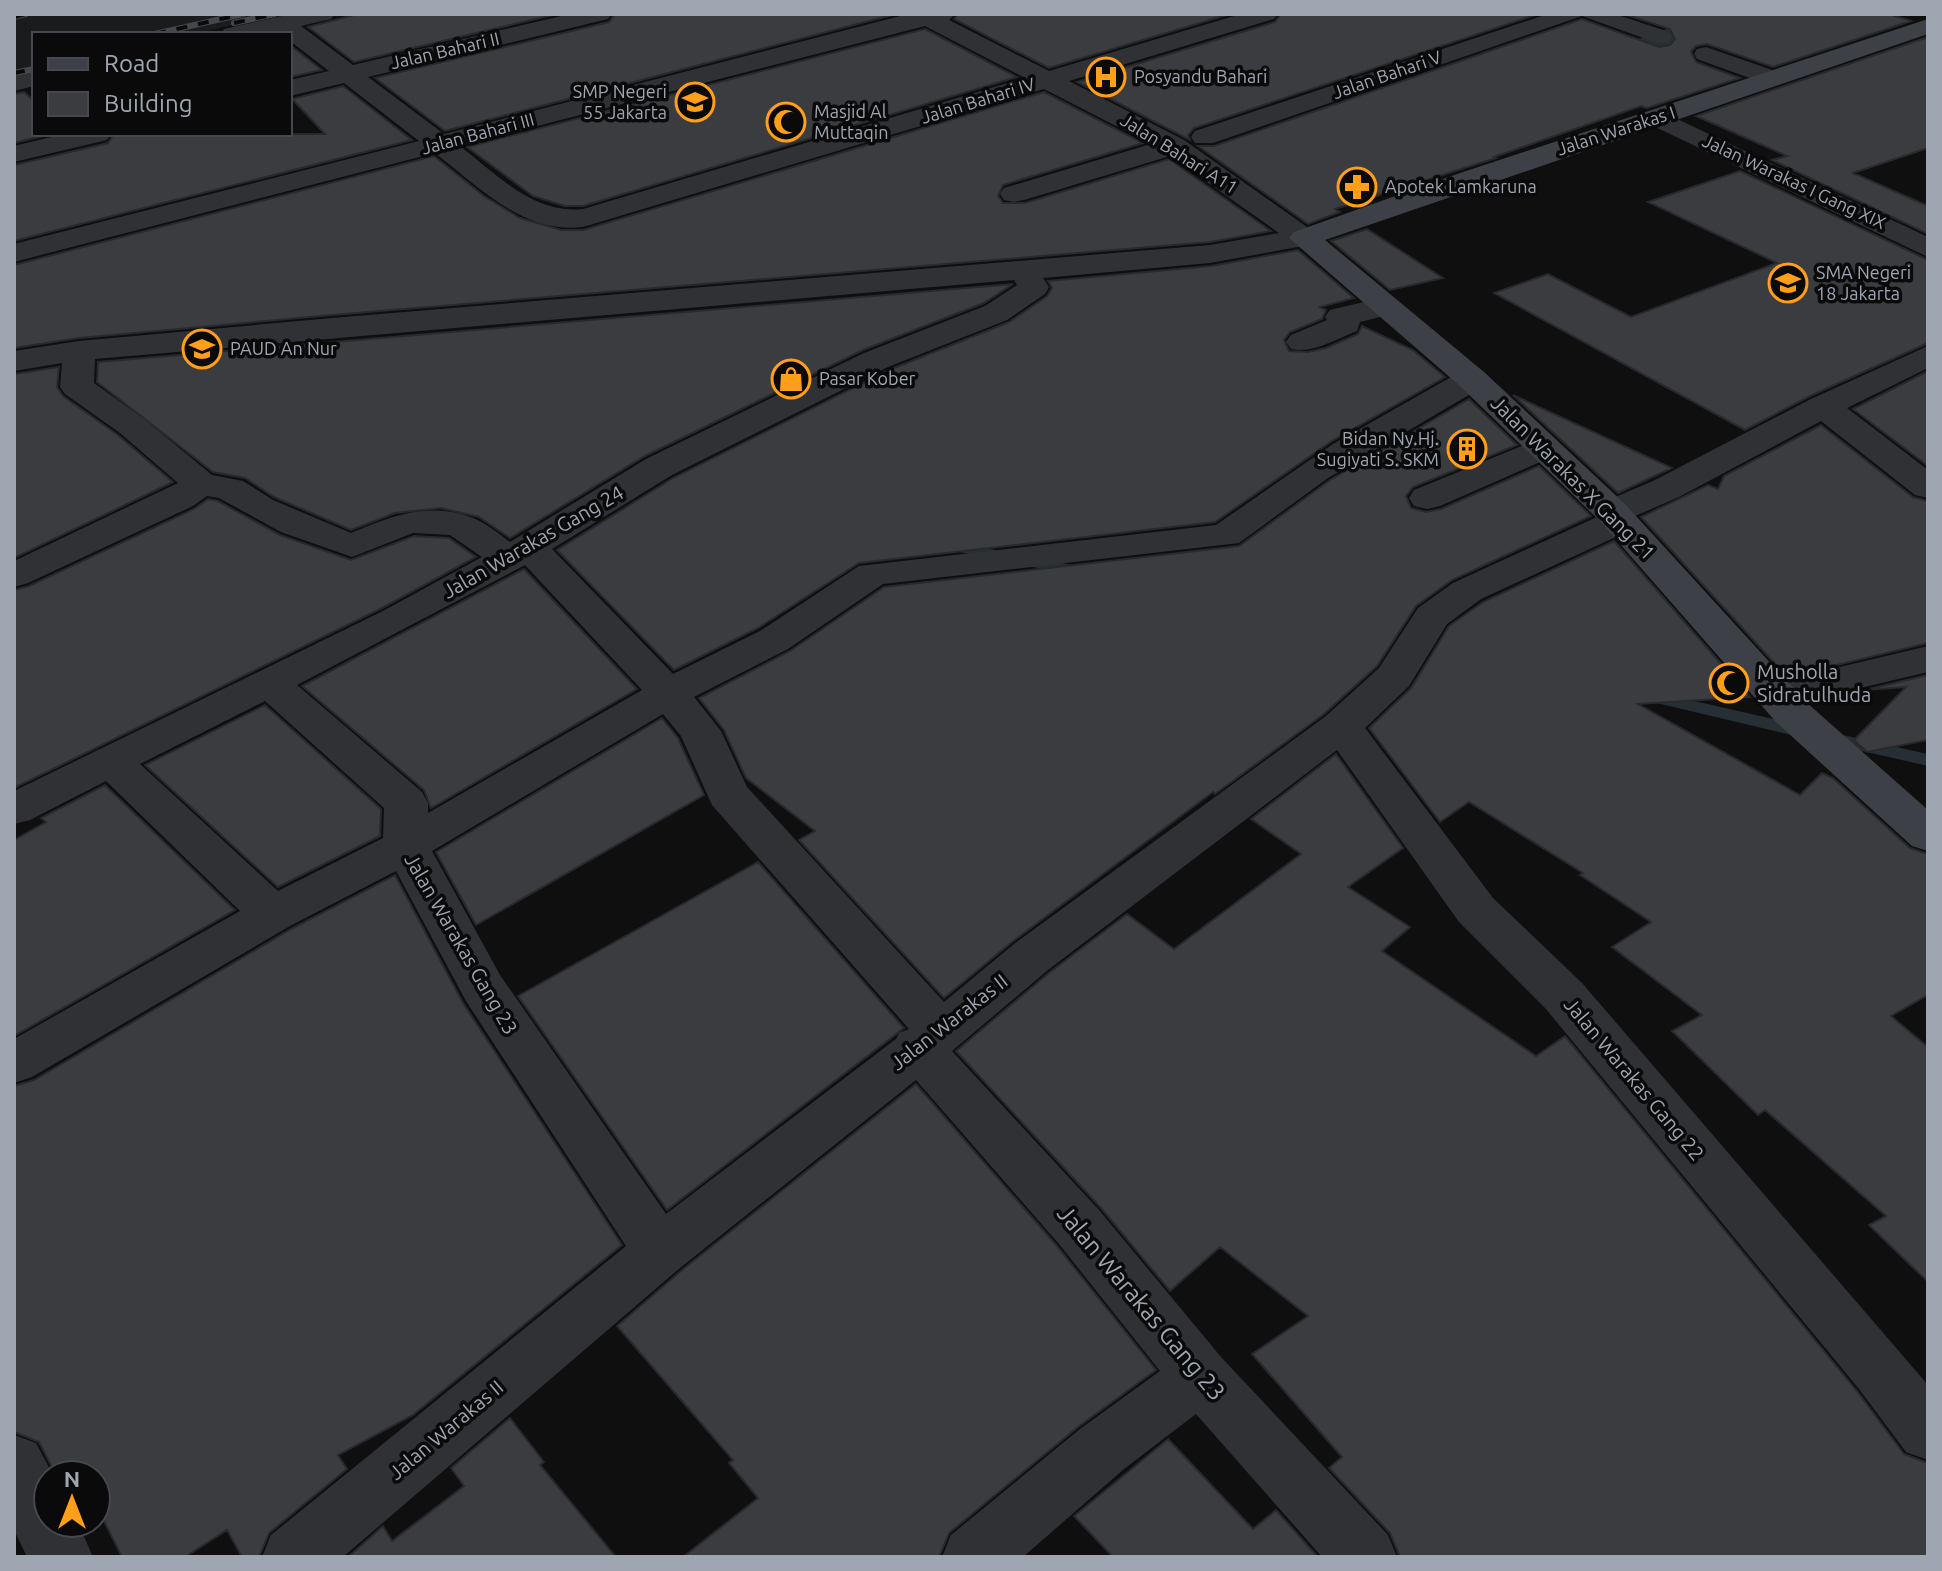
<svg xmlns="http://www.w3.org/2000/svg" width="1942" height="1571" font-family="Ubuntu,sans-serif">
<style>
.built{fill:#1a1b1d}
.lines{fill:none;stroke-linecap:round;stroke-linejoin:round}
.stream{fill:#252f34;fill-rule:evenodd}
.canal{fill:#252f34;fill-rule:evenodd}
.building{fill:#3b3c40;stroke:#28292c;stroke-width:2}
.street{fill:#2f3135;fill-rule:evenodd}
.secondary{fill:#3d4046;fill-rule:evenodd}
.rail-casing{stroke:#44474d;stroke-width:6}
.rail{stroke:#0a0a0b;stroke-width:4;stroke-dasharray:11;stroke-linecap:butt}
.labels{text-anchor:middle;stroke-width:7;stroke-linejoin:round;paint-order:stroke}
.far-street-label{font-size:18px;fill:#9ea6b2;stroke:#0a0a0b}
.far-poi-label{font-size:18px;fill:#9ea6b2;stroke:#0a0a0b;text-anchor:start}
.street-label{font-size:20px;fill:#9ea6b2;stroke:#0a0a0b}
.poi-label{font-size:20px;fill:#9ea6b2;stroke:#0a0a0b;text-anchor:start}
.near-street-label{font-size:24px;fill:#9ea6b2;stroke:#0a0a0b}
</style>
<rect width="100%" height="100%" fill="#0f0f10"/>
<path class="built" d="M14 14H281L193 34H34V70L14 74Z"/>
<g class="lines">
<path class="stream" d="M950 541 1082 567 1090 572 1082 577 945 549 942 546 945 543Z
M1650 691 1804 726 1813 732 1804 738 1644 700 1641 696 1644 692Z
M1829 732 1928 754V766L1823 742 1820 738Z"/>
<path class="canal" d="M1709 14H1755L1750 21 1587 80 1575 83 1563 80 1558 73 1563 66Z"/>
</g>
<path class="building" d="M358 14H557L354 62 308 27Z
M615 14H896L445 131 375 78 609 22Z
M958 14H1230L1049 68 954 19Z
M1281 14H1538L1194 128 1188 135 1190 140 1077 82 1275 22Z
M1624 14H1889L1911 21 1773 67 1707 44 1696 46 1691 52 1696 62 1740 78 1647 108 1641 106 1494 157 1496 158 1335 209 1340 212 1308 224 1198 146H1214L1582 19 1659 47 1670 45 1675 39 1670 29Z
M925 29 1017 77 583 206H565L533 196 467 147Z
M1928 37V148L1853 173 1928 206V234L1772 160 1787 156 1696 116Z
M290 45 322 70 290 77Z
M343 86 412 140 14 241V165L108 143 114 134H325L292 99Z
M24 92 34 101V134H51L14 143V94Z
M1044 92 1143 143 1003 185 998 196 1003 203H1025L1169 159 1271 231 1210 242 332 315 79 338 14 348V265L434 156 484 196 520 218 561 230H583Z
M1740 171 1928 260V343L1810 396 1745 430 1494 293 1548 274 1631 317 1777 263 1648 202Z
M1367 229 1443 278 1390 290 1331 241Z
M1298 250 1354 298 1320 307 1326 310 1322 319 1290 332 1284 340 1289 351 1308 352 1326 348 1358 334 1362 326 1413 350 1445 377 1332 441 1215 522 859 563 758 628 674 670 557 550 673 478 889 370 1009 322 1047 296 1052 288 1048 281 1211 266Z
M1013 284 984 303 863 350 645 456 510 538 479 517 441 508 395 513 351 530 274 497 245 478 213 472 97 382 98 362Z
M59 367 57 387 63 396 118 435 173 482 14 558V374Z
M1928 371V466L1853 409Z
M1513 395 1672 468 1618 493Z
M1469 399 1517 445 1413 487 1406 496 1411 508 1426 512 1441 509 1539 466 1591 516 1452 580 1416 606 1377 666 1324 714 1215 794 1213 792 1012 942 944 998 799 840 815 831 746 778 724 730 699 698 790 651 884 587 1239 546 1330 480Z
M1821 425 1913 497 1928 501V643L1787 677 1641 517 1708 485 1718 489 1724 476Z
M208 499 218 501 280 535 351 560 414 536 449 538 476 557 382 608 14 788V590L29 586 194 509Z
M1614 541 1750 697 1638 704 1800 795 1822 773 1833 778 1910 848 1928 854V995L1891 1016 1928 1047V1282L1869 1225 1886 1216 1765 1110 1758 1115 1672 1031 1702 1015 1612 947 1651 922 1580 875 1583 873 1469 802 1440 822 1369 728 1411 688 1449 626 1483 602Z
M524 569 637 689 431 808 424 790 302 686Z
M1928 675V740L1867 752 1854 740 1906 687 1865 690Z
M265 705 381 809 380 836 278 887 145 765Z
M662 718 678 738 704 795 476 925 436 852Z
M1336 754 1403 848 1348 887 1410 927 1382 951 1536 1056 1565 1036 1857 1391 1904 1454 1928 1463V1557H1400L1390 1533 1329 1468 1342 1457 1252 1354 1308 1316 1220 1247 1170 1291 1101 1208 956 1051 1050 972 1127 914 1174 949 1301 854 1251 819Z
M105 785 235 910 14 1036V840L46 822 41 818Z
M758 862 904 1028 667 1210 518 996Z
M395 875 463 1003 622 1245 413 1415 338 1455 347 1469 269 1533 259 1557H242L227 1530 185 1557H122L96 1505V1475H56L39 1442 14 1432V1086L34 1080 291 929Z
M916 1084 1057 1246 1156 1370 1078 1427 949 1533 939 1557H683L758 1498 729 1463 733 1460 617 1326 682 1270Z
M510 1418 544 1462 540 1465 616 1557H348L383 1526 392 1541 464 1486 451 1468Z
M1168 1439 1253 1529 1276 1510 1318 1557H1113L1074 1516Z"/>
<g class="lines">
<path class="street" d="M291 14H335L331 19 301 26 353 65 570 14H612L608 19 368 77 444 134 908 14H955L949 20 1049 71 1241 14H1278L1274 19 1069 81 1184 140 1314 232 1319 238 1314 244 1210 263 1043 278 1049 287 1045 294 1007 320 888 367 672 475 552 549 673 674 760 631 859 566 1216 525 1333 444 1460 372 1472 369 1484 372 1489 379 1484 386 1328 478 1239 543 883 584 788 649 694 697 721 731 747 787 944 1002 1014 944 1326 716 1379 668 1418 608 1453 583 1597 517 1594 512 1599 504 1653 481 1811 399 1928 346V368L1847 408 1928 470V498L1915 495 1821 421 1679 497 1635 516 1638 521 1633 529 1481 599 1447 624 1409 686 1365 728 1493 898 1582 983 1928 1385V1460L1906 1452 1859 1389 1546 1009 1459 922 1337 750 1048 970 952 1051 1099 1210 1221 1357 1388 1535 1397 1557H1322L1196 1414 1124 1469 1023 1557H942L951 1535 1080 1429 1160 1371 1059 1244 916 1080 680 1268 343 1557H262L271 1535 626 1246 466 1001 396 871 290 926 32 1077 14 1083V1039L240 911 106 781 30 820 14 824V791L383 611 482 557 450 535 413 533 352 557 281 532 219 498 207 496 193 506 28 583 14 587V561L178 483 120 433 65 394 60 387 62 363 14 371V351L79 341 332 318 1210 245 1279 233 1170 156 1024 200 1014 202 1004 200 1000 194 1004 188 1151 144 1044 89 583 227C523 234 479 187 435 153L14 262V244L419 141 344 83 290 96V80L329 71 290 41V34L278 31 221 34 224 29ZM925 26 1025 78 583 209C534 215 496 174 460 146ZM1014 280 1017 285 985 306 864 353 646 459 510 542C499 534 486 523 473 518 430 501 391 516 351 533L273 500 243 481 212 475 144 419 94 383 95 359ZM525 565 642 690 428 813V803L422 792 297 685ZM265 701 384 808 383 838 278 891 140 764ZM663 714 681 736 712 805 909 1029 899 1033 896 1039 666 1214 500 975 432 851Z
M1548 14H1615L1669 32 1672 37 1669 42 1660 44 1582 16 1213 143H1195L1191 137 1195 131Z
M1706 47 1781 73 1785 78 1781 83 1772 86 1697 59 1694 54 1697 49Z
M34 70V86L14 91V75Z
M1658 110 1928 237V257L1649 124 1645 118 1649 112Z
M64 134H111L107 140 14 162V146Z
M1385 297 1396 299 1401 306 1396 313 1360 322 1357 331C1336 339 1313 354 1291 349L1286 342 1291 335 1327 320 1325 317 1330 310Z
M1544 437 1556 441 1562 448 1556 455 1440 506 1427 509 1414 506 1409 498 1414 490Z
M1928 646V672L1775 708 1760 704 1754 695 1760 686Z
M14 1435 36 1443 53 1475H48V1523H78L93 1557H27L14 1530Z"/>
<path class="secondary" d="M1928 19V34L1325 240 1484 372 1625 504 1806 702 1928 810V851L1912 846 1776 722 1599 520 1460 386 1289 238 1294 232 1460 173Z"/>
<g class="rail-casing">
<path id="rail" d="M14 17 26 14
M234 23 275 14
M155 34 243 14
M14 73 34 69"/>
</g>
<use href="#rail" class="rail"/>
</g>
<defs>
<g id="hospital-ring" transform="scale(2)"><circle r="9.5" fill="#0a0a0b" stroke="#ff9e18" stroke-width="1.5"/><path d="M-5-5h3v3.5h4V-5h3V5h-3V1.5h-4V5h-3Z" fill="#ff9e18"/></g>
<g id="school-ring" transform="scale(2)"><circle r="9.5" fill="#0a0a0b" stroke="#ff9e18" stroke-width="1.5"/><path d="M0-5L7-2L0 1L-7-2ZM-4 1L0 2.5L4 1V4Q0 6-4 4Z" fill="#ff9e18"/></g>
<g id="mosque-ring" transform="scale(2)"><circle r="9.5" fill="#0a0a0b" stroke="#ff9e18" stroke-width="1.5"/><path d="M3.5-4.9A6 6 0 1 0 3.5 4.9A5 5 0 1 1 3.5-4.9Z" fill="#ff9e18"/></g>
<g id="pharmacy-ring" transform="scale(2)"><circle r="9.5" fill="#0a0a0b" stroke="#ff9e18" stroke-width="1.5"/><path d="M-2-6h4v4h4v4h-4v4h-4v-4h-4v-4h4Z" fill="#ff9e18"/></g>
<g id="shop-ring" transform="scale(2)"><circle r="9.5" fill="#0a0a0b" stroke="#ff9e18" stroke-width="1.5"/><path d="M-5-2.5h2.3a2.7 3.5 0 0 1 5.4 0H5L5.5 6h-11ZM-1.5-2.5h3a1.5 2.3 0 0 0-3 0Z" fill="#ff9e18"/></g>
<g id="building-ring" transform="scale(2)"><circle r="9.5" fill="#0a0a0b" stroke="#ff9e18" stroke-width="1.5"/><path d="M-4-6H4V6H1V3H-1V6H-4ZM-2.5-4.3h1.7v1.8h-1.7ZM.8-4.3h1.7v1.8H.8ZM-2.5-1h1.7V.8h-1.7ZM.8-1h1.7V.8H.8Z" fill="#ff9e18"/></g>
</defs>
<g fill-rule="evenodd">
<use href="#hospital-ring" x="1106" y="77"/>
<use href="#school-ring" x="695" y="102"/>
<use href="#mosque-ring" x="786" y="122"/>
<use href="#pharmacy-ring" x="1357" y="187"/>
<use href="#school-ring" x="1788" y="283"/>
<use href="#school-ring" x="202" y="349"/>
<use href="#shop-ring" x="791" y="379"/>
<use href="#building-ring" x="1467" y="449"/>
<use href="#mosque-ring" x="1729" y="683"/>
</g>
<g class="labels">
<g class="far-street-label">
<text transform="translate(445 51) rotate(-13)" y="6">Jalan Bahari II</text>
<text transform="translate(1387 75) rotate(-19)" y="6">Jalan Bahari V</text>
<text transform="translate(978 101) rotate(-17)" y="6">Jalan Bahari IV</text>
<text transform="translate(1616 131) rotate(-18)" y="6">Jalan Warakas I</text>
<text transform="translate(478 134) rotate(-15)" y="6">Jalan Bahari III</text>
<text transform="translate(1179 154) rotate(32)" y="6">Jalan Bahari A11</text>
<text transform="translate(1794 182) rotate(25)" y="6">Jalan Warakas I Gang XIX</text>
</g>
<g class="far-poi-label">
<text x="1134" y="83">Posyandu Bahari</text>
<text x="667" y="98" text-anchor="end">SMP Negeri<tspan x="667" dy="21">55 Jakarta</tspan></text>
<text x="814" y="118">Masjid Al<tspan x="814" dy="21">Muttaqin</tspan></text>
<text x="1385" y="193">Apotek Lamkaruna</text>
<text x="1816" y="279">SMA Negeri<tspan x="1816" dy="21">18 Jakarta</tspan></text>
<text x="230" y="355">PAUD An Nur</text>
<text x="819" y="385">Pasar Kober</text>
<text x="1439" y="445" text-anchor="end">Bidan Ny.Hj.<tspan x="1439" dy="21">Sugiyati S. SKM</tspan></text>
</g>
<g class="street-label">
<text transform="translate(1573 478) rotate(45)" y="7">Jalan Warakas X Gang 21</text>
<text transform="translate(533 542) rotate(-30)" y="7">Jalan Warakas Gang 24</text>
<text transform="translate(461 944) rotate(60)" y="7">Jalan Warakas Gang 23</text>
<text transform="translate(949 1022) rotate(-38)" y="7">Jalan Warakas II</text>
<text transform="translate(1634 1079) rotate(50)" y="7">Jalan Warakas Gang 22</text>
<text transform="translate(446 1430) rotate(-40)" y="7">Jalan Warakas II</text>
</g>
<g class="poi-label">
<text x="1757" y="679">Musholla<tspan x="1757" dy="23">Sidratulhuda</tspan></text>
</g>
<g class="near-street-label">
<text transform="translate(1141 1303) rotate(50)" y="8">Jalan Warakas Gang 23</text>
</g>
</g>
<rect width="1942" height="1571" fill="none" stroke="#9ea6b2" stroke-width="32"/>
<rect x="32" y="32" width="260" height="104" fill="#0a0a0b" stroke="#45484e" stroke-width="2"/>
<rect x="48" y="58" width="40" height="12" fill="#3d4046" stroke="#45484e" stroke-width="2"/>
<text x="104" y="72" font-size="24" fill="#9ea6b2">Road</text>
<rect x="48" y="92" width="40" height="24" fill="#3b3c40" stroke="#45484e" stroke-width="2"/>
<text x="104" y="112" font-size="24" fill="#9ea6b2">Building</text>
<g transform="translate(72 1499)"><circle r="38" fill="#0a0a0b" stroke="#45484e" stroke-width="2"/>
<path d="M0-6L14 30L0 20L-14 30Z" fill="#ff9e18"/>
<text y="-12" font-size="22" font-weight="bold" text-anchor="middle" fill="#9ea6b2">N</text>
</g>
</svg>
